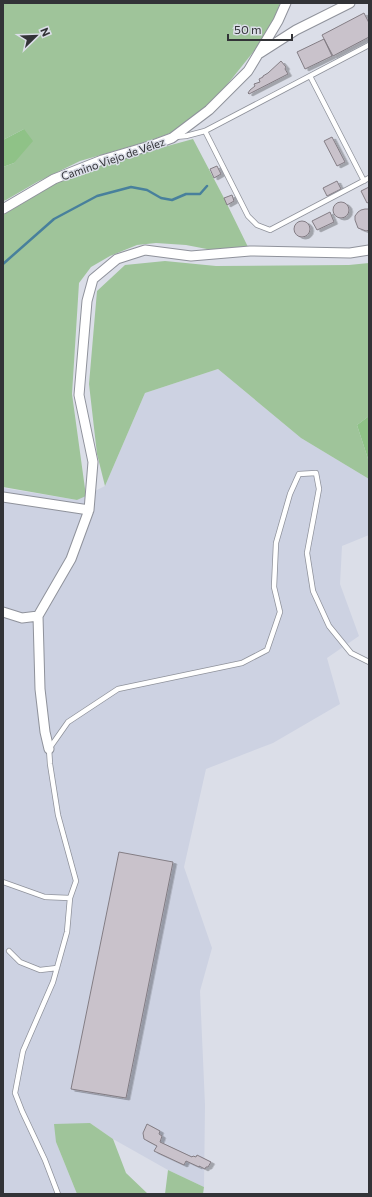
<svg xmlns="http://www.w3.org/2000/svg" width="372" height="1197" font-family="Commissioner,sans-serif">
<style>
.built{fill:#cdd2e2}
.green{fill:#9fc49a}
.forest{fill:#8fc287}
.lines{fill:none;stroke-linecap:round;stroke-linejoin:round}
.stream{stroke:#48809c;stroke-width:2.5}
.building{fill:#c9c2cb;stroke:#837d84;filter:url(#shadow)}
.service-casing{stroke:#8f929b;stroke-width:6}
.minor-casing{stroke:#8f929b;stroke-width:11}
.service{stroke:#fff;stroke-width:4.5}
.minor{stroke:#fff;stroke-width:9}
.labels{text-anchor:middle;stroke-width:3;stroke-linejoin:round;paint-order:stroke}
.street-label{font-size:11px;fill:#323337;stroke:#dbdee8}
</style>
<defs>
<filter id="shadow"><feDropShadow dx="3.5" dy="2" stdDeviation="0" flood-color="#0004"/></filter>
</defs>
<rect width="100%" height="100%" fill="#dbdee8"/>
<path class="built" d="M218 369 301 438 369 479V535L342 546 340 584 359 636 327 658 340 704 273 743 206 769 184 867 212 948 200 991 205 1105 204 1187 168 1170 113 1139 90 1123 56 1142 77 1194H3V488L77 500 105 486 145 393Z"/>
<path class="green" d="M3 3H280L273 22 262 41 234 76 208 108 176 131 146 142 80 161 37 182 6 200 3 201V167L14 163 24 129 3 140Z
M193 139 224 198 248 247 212 250 186 245 156 243 137 245 110 256 91 267 79 283 72 394 86 496 77 500 3 487V215L58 182 106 163Z
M165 261 216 266 349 265 369 263V416L357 425 369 462V479L301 438 218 369 145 393 105 486 97 454 89 384 97 291 125 265Z
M90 1123 113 1139 126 1173 148 1194H77L56 1142 54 1124Z
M168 1170 204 1187 203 1194H165Z"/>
<path class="forest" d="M24 129 33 141 14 163 3 167V140Z
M369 416V462L357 425Z"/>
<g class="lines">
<path class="stream" d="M3 264 54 219 97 196 131 187 147 190 161 198 172 200 186 194H200L207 186"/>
</g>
<path class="building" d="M364 13 369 23V37L333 56 322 35Z
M324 39 332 56 305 69 297 52Z
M281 61 286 67 285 69 288 74 249 94 248 93 250 90 255 86 254 84 260 82 259 79 263 77V76L268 73Z
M332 137 345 162 337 166 324 141Z
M217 166 221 174 214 178 210 169Z
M337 181 341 189 327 196 323 188Z
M369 187V202L367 203 361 191Z
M232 195 234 201 227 205 224 198Z
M333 210a8 8 0 1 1 16 0a8 8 0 1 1-16 0Z
M365 209H369V230L366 231 358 228 355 220V216L358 212 361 210Z
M330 212 334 222 317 230 312 221Z
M294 229a8 8 0 1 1 16 0a8 8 0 1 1-16 0Z
M119 852 173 862 126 1098 71 1089Z
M147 1124 160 1131 159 1134 162 1136 160 1142 192 1157 193 1156 196 1157 197 1155 211 1162 208 1167H206L205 1169 199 1166V1167L186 1161 184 1165 154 1151 157 1146 144 1139 143 1133Z"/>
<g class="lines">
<g class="service-casing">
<path id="service" d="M310 76 364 181
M205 131 248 216 257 225 270 230 369 178
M175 137 186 136 205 131 369 45
M3 882 45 897 70 898 76 881 58 815 50 764 49 749 68 722 118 689 242 663 267 650 280 612 274 587 276 543 290 494 299 474 316 473 319 489 307 553 313 591 329 626 351 653 369 662
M9 951 20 962 40 970 57 968
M58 1194 45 1160 22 1111 15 1093 23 1051 53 982 67 932 70 898"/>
</g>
<g class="minor-casing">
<path id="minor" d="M260 53 296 30 350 3
M3 209 54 179 102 160 153 145 172 138 209 110 248 71 278 21 286 3
M3 497 89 510
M3 612 22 618 38 616 71 559 89 510 93 462 79 395 87 301 93 279 117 259 145 250 191 256 250 251 350 253 369 250
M38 616 40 689 45 732 49 749"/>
</g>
<use href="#service" class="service"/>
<use href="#minor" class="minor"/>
</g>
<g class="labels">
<g class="street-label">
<text transform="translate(113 159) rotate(-19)" y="4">Camino Viejo de Vélez</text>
</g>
</g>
<rect width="372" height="1197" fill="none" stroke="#323337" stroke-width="8"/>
<g transform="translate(36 36) rotate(67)" stroke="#dbdee8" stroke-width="3" paint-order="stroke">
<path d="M0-3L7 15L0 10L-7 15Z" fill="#323337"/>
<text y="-6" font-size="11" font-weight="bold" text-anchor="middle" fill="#323337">N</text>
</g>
<path d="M228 34v6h64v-6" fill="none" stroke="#323337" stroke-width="2"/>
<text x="234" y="34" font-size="12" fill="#323337" stroke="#dbdee8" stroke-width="3" paint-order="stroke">50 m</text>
</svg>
